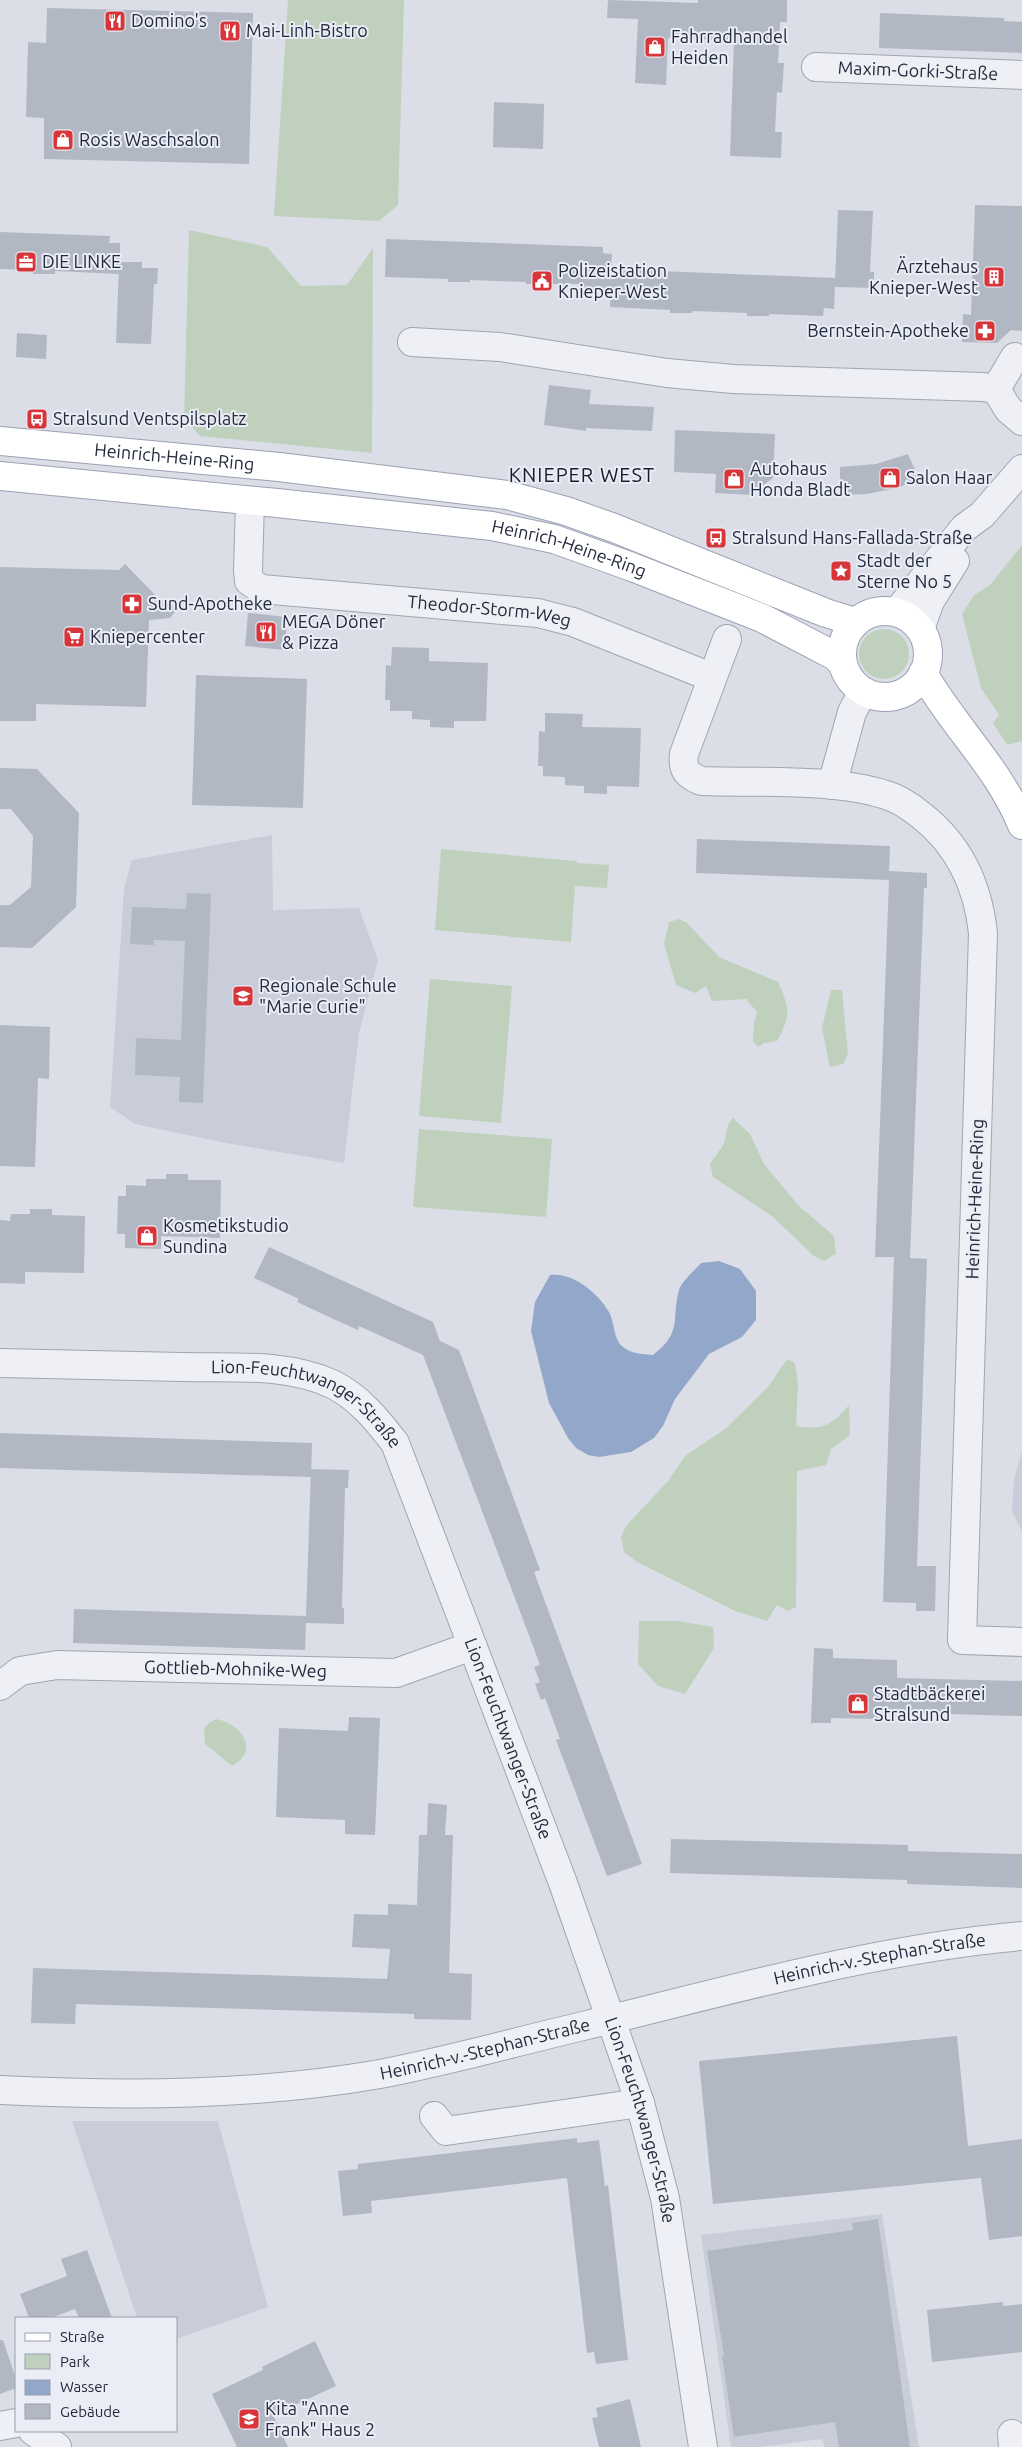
<svg xmlns="http://www.w3.org/2000/svg" width="1022" height="2447" font-family="Ubuntu,sans-serif">
<style>
.built{fill:#c9cdd9}
.green{fill:#bfd1bc}
.water{fill:#93a7ca}
.building{fill:#b2b7c4}
.lines{fill:none;stroke-linecap:round;stroke-linejoin:round}
.minor-casing{stroke:#a0a5b1;stroke-width:30}
.major-casing{stroke:#9aa1b3;stroke-width:30}
.minor{stroke:#eef0f5;stroke-width:28}
.major{stroke:#fff;stroke-width:28}
.labels{text-anchor:middle;stroke-width:4;stroke-linejoin:round;paint-order:stroke}
.poi-label{font-size:18px;fill:#242b3e;stroke:#eaedf5;text-anchor:start}
.street-label{font-size:18px;fill:#242b3e;stroke:#eaedf5}
.quarter-label{font-size:20px;letter-spacing:1px;fill:#171c2e;stroke:#eaedf5}
</style>
<rect width="100%" height="100%" fill="#dbdee7"/>
<path class="built" d="M272 835 273 910 359 908 378 960 359 1033 344 1163 226 1143 135 1124 110 1107 124 889 132 860Z
M1022 1451V1532L1012 1511 1014 1479Z
M72 2121H218L268 2307 176 2339V2318H137Z
M882 2214 919 2447H825L822 2439 760 2447H731L701 2235Z"/>
<path class="green" d="M288 0H404L398 205 379 221 274 216Z
M189 230 267 247 301 286 347 285 373 248 372 453 200 436 184 418Z
M1022 545V741L1007 745 993 723 999 715 981 688 962 614 974 595 990 585Z
M859 654a25 25 0 1 1 50 0a25 25 0 1 1-50 0Z
M441 849 577 861V863L609 865 607 888 575 886 571 942 435 930Z
M679 919 687 923 719 957 778 982C790 1008 791 1016 777 1041L764 1043 758 1047 753 1041 754 1024 757 1012 746 999 712 1001 706 986 695 993 676 985 664 944 669 922Z
M430 979 512 986 501 1123 419 1116Z
M831 990H842L848 1054 843 1064 830 1067 822 1028Z
M733 1118 750 1134 764 1164 798 1205 834 1236 836 1254 824 1261 814 1256 772 1216 713 1177 710 1164 724 1144 728 1125Z
M419 1129 552 1139 546 1217 413 1207Z
M787 1359 795 1363 798 1383 796 1426C822 1431 832 1425 849 1405L850 1435 831 1449 826 1465 797 1471 796 1607 788 1611 777 1605 767 1621 735 1611 637 1562 624 1552 621 1537 626 1526 668 1481 685 1456 725 1429 768 1387Z
M639 1621H678L713 1627 714 1648 685 1694 658 1686 638 1664Z
M216 1719C241 1724 261 1750 232 1766L205 1744C204 1729 201 1727 216 1719Z"/>
<path class="water" d="M719 1261 740 1269 756 1291V1320L742 1337 709 1354 675 1399 663 1426 654 1438 631 1452 599 1457 588 1455 576 1448 568 1438 549 1403 531 1331 535 1302 550 1275C573 1272 598 1293 609 1312 615 1323 613 1339 623 1347 631 1354 643 1354 653 1355 683 1332 671 1320 679 1290 682 1281 695 1270 701 1263Z"/>
<path class="building" d="M608 0 698 3V0H787V22H780L778 63H784L782 93 777 92 775 132H782L781 158 730 156 734 41 668 38 666 85 635 83 638 19 607 18Z
M47 8 253 13 249 164 44 159V118L26 117 28 42 46 43Z
M880 13 1004 18V21L1022 22V53L879 48Z
M494 102 544 104 543 149 493 147Z
M975 205 1022 206V331L1011 330 997 343 962 342 963 314 971 315Z
M838 210 873 211 870 272H874V288L835 287 834 309 824 308 823 316 769 314V316H747V313L693 311 692 313H670V310L610 307 611 289 580 288V284H526V282L470 280V282H448V279L385 277 386 239 603 247V253L612 254 611 269 835 278V282Z
M0 232 110 236 109 243H120V262H142V268H158L157 284H154L151 344 116 343 119 267V274L55 271V274H33V270L0 269Z
M17 333 47 335 46 359 16 357Z
M549 385 591 390 589 404 654 407 652 431 586 428V431L544 425Z
M675 430 775 434 773 478 751 495 715 493 716 474 674 472Z
M908 454 919 479 897 488 867 494 840 495V467L876 464Z
M125 564 160 600 169 601 175 607V612L170 618 149 620 146 707 36 704V721H0V567L119 570Z
M248 613 287 617 285 650 245 646Z
M392 647 429 648V661L488 663 486 721H454V728L430 727V720L412 719V711H390V700H385L386 665 391 666Z
M196 675 307 679 303 808 192 805Z
M545 713 583 714 582 727 641 728 639 787 607 786V794L584 793V786L565 785V777L543 776V766H538L539 731 545 732Z
M0 768 37 769 79 813 76 907 32 948 0 947V905H10L31 887 33 836 11 809H0Z
M697 839 890 846 889 871 927 873V888H924L910 1258 927 1259 917 1566H936L935 1611H916V1603L883 1602 894 1257H875L889 880 696 873Z
M187 893 211 894 203 1103 179 1102 180 1077 135 1075 136 1038 181 1040 185 941 154 940V945L130 944 132 907 186 909Z
M0 1025 50 1027 49 1079 38 1078 35 1167 0 1166Z
M166 1174H188V1180H221L220 1238 161 1236V1249L125 1248V1234H117L118 1196H126V1185L146 1186V1179H166Z
M30 1209H52V1215L85 1216 84 1273 25 1272V1284L0 1283V1220L10 1221 11 1214H30Z
M269 1247 433 1322 440 1341 459 1350 540 1570 534 1572 642 1864 607 1876 556 1740 560 1739 545 1698 541 1700 535 1684 540 1682 534 1667 540 1665 533 1646 423 1355 359 1326 358 1330 329 1317 297 1302 299 1299 254 1278Z
M0 1433 312 1443 311 1477 0 1468Z
M311 1469 349 1470 348 1488H345L342 1608H344V1624L306 1623 305 1650 73 1643 74 1609 306 1616Z
M814 1648 833 1649V1658L897 1660V1678L1022 1681V1716L879 1712V1719L831 1718V1723H811Z
M349 1717 380 1718 375 1835 345 1834V1820L276 1817 279 1728 348 1731Z
M428 1803 447 1805 445 1835H453L449 1973 472 1974 471 2020 414 2019V2014L76 2004 75 2024 31 2023 33 1968 387 1979 390 1949 352 1947 354 1914 388 1915V1904L417 1905 419 1835H427Z
M671 1839 908 1845V1851L1022 1854V1888L907 1884V1880L670 1873Z
M957 2036 968 2146 1022 2139V2236L989 2240 981 2178 713 2204 699 2061Z
M577 2138V2143L599 2140 605 2186 608 2185 628 2360 596 2364 594 2352 587 2353 567 2178 371 2201 372 2213 343 2216 338 2171 358 2169V2164Z
M878 2219 910 2447H839L835 2422 734 2437 722 2356 724 2355 707 2251 853 2230 852 2223Z
M87 2250 112 2318H79L75 2309 51 2318H29L20 2294 67 2276 61 2259Z
M1003 2302V2306L1022 2304V2352L932 2362 927 2310Z
M0 2340H3L16 2379V2388L0 2394Z
M315 2341 336 2386 273 2415 288 2447H237L212 2394 263 2370 262 2367Z
M630 2399 641 2447H599L592 2418 598 2417 596 2408Z"/>
<g class="lines">
<g class="minor-casing">
<g id="minor">
<path id="s1" d="M816 67 1022 75"/>
<path d="M412 342 500 347 667 373 733 379 983 387 996 389 1015 357"/>
<path d="M996 389 1008 409 1022 421"/>
<path id="s2" d="M250 501 248 571 249 581 261 589 538 613 573 622 711 677"/>
<path d="M897 612 964 528 982 515 1022 469"/>
<path d="M920 629 930 601 955 561"/>
<path d="M727 639 684 754C682 770 687 775 701 781 758 783 832 778 886 795 900 799 911 807 922 816 960 846 978 886 983 933L962 1640 1022 1642"/>
<path d="M832 785 852 712 863 692"/>
<path id="s3" d="M0 1363C61 1364 121 1366 182 1367 231 1368 287 1363 332 1384 359 1397 377 1420 395 1443L563 1883 640 2103 665 2198 703 2447"/>
<path id="s4" d="M0 1686 20 1671 57 1665 396 1673 472 1646"/>
<path id="s5" d="M0 2090C127 2096 254 2096 380 2074 448 2061 515 2042 583 2026 728 1991 873 1949 1022 1936"/>
<path d="M434 2116 446 2131 640 2103"/>
<path d="M0 2426 16 2423"/>
<path d="M33 2431 57 2447"/>
<path d="M1012 2434 1013 2447"/>
</g>
</g>
<g class="major-casing">
<g id="major">
<path id="s6" d="M0 441 279 467 507 495 566 511 614 528 826 613 855 622"/>
<path id="s7" d="M0 476 277 503 492 526 554 539 632 567 762 618 835 656 842 663"/>
<circle cx="885" cy="654" r="43"/>
<path d="M923 673C953 726 999 768 1022 825"/>
</g>
</g>
<use href="#minor" class="minor"/>
<use href="#major" class="major"/>
</g>
<defs>
<g id="restaurant-square" transform="scale(1.125)"><rect x="-9" y="-9" width="18" height="18" rx="4" fill="#d7353a" stroke="#eaedf5"/><path d="M-5-6h1v4h1v-4h1v4h1v-4h1v5L-1.5 .5V6h-2V.5L-5-1ZM5-6V6H3V1.5H1.5Q1.5-4 5-6Z" fill="#fff"/></g>
<g id="shop-square" transform="scale(1.125)"><rect x="-9" y="-9" width="18" height="18" rx="4" fill="#d7353a" stroke="#eaedf5"/><path d="M-5-2.5h2.3a2.7 3.5 0 0 1 5.4 0H5L5.5 6h-11ZM-1.5-2.5h3a1.5 2.3 0 0 0-3 0Z" fill="#fff"/></g>
<g id="office-square" transform="scale(1.125)"><rect x="-9" y="-9" width="18" height="18" rx="4" fill="#d7353a" stroke="#eaedf5"/><path d="M-6-3h4V-5.5h4V-3h4V5H-6ZM-1-4.5V-3h2v-1.5ZM-6 0V1H6V0Z" fill="#fff"/></g>
<g id="building-square" transform="scale(1.125)"><rect x="-9" y="-9" width="18" height="18" rx="4" fill="#d7353a" stroke="#eaedf5"/><path d="M-4-6H4V6H1V3H-1V6H-4ZM-2.5-4.3h1.7v1.8h-1.7ZM.8-4.3h1.7v1.8H.8ZM-2.5-1h1.7V.8h-1.7ZM.8-1h1.7V.8H.8Z" fill="#fff"/></g>
<g id="civic-square" transform="scale(1.125)"><rect x="-9" y="-9" width="18" height="18" rx="4" fill="#d7353a" stroke="#eaedf5"/><path d="M-.6-6.5H3V-4.5H.6V-3L4-1V1h2V6H-6V1h2V-1L-.6-3ZM-1.2 2.5V6h2.4V2.5Z" fill="#fff"/></g>
<g id="pharmacy-square" transform="scale(1.125)"><rect x="-9" y="-9" width="18" height="18" rx="4" fill="#d7353a" stroke="#eaedf5"/><path d="M-2-6h4v4h4v4h-4v4h-4v-4h-4v-4h4Z" fill="#fff"/></g>
<g id="bus-square" transform="scale(1.125)"><rect x="-9" y="-9" width="18" height="18" rx="4" fill="#d7353a" stroke="#eaedf5"/><path d="M-5-6H5V4H4V6H2V4H-2V6H-4V4H-5ZM-3.5-4V0h7V-4ZM-3.5 1.2v1.5H-2V1.2ZM2 1.2v1.5H3.5V1.2Z" fill="#fff"/></g>
<g id="sight-square" transform="scale(1.125)"><rect x="-9" y="-9" width="18" height="18" rx="4" fill="#d7353a" stroke="#eaedf5"/><path d="M0-6L1.8-2.2L6-1.7L2.9 1.2L3.7 5.4L0 3.3L-3.7 5.4L-2.9 1.2L-6-1.7L-1.8-2.2Z" fill="#fff"/></g>
<g id="supermarket-square" transform="scale(1.125)"><rect x="-9" y="-9" width="18" height="18" rx="4" fill="#d7353a" stroke="#eaedf5"/><path d="M-6-5.5h2.5l.6 2H6L4.5 2H-2.5L-4.4-4H-6ZM-1.5 3.2a1.3 1.3 0 1 0 .1 0ZM3 3.2a1.3 1.3 0 1 0 .1 0Z" fill="#fff"/></g>
<g id="school-square" transform="scale(1.125)"><rect x="-9" y="-9" width="18" height="18" rx="4" fill="#d7353a" stroke="#eaedf5"/><path d="M0-5L7-2L0 1L-7-2ZM-4 1L0 2.5L4 1V4Q0 6-4 4Z" fill="#fff"/></g>
</defs>
<g fill-rule="evenodd">
<use href="#restaurant-square" x="115" y="21"/>
<use href="#restaurant-square" x="230" y="31"/>
<use href="#shop-square" x="655" y="47"/>
<use href="#shop-square" x="63" y="140"/>
<use href="#office-square" x="26" y="262"/>
<use href="#building-square" x="994" y="277"/>
<use href="#civic-square" x="542" y="281"/>
<use href="#pharmacy-square" x="985" y="331"/>
<use href="#bus-square" x="37" y="419"/>
<use href="#shop-square" x="890" y="478"/>
<use href="#shop-square" x="734" y="479"/>
<use href="#bus-square" x="716" y="538"/>
<use href="#sight-square" x="841" y="571"/>
<use href="#pharmacy-square" x="132" y="604"/>
<use href="#restaurant-square" x="266" y="632"/>
<use href="#supermarket-square" x="74" y="637"/>
<use href="#school-square" x="243" y="996"/>
<use href="#shop-square" x="147" y="1236"/>
<use href="#shop-square" x="858" y="1704"/>
<use href="#school-square" x="249" y="2419"/>
</g>
<g class="labels">
<g class="poi-label">
<text x="131" y="27">Domino's</text>
<text x="246" y="37">Mai-Linh-Bistro</text>
<text x="671" y="43">Fahrradhandel<tspan x="671" dy="21">Heiden</tspan></text>
<text x="79" y="146">Rosis Waschsalon</text>
<text x="42" y="268">DIE LINKE</text>
<text x="978" y="273" text-anchor="end">Ärztehaus<tspan x="978" dy="21">Knieper-West</tspan></text>
<text x="558" y="277">Polizeistation<tspan x="558" dy="21">Knieper-West</tspan></text>
<text x="969" y="337" text-anchor="end">Bernstein-Apotheke</text>
<text x="53" y="425">Stralsund Ventspilsplatz</text>
<text x="750" y="475">Autohaus<tspan x="750" dy="21">Honda Bladt</tspan></text>
<text x="906" y="484">Salon Haar</text>
<text x="732" y="544">Stralsund Hans-Fallada-Straße</text>
<text x="857" y="567">Stadt der<tspan x="857" dy="21">Sterne No 5</tspan></text>
<text x="148" y="610">Sund-Apotheke</text>
<text x="282" y="628">MEGA Döner<tspan x="282" dy="21">&amp; Pizza</tspan></text>
<text x="90" y="643">Kniepercenter</text>
<text x="259" y="992">Regionale Schule<tspan x="259" dy="21">"Marie Curie"</tspan></text>
<text x="163" y="1232">Kosmetikstudio<tspan x="163" dy="21">Sundina</tspan></text>
<text x="874" y="1700">Stadtbäckerei<tspan x="874" dy="21">Stralsund</tspan></text>
<text x="265" y="2415">Kita "Anne<tspan x="265" dy="21">Frank" Haus 2</tspan></text>
</g>
<g class="street-label">
<text dy="6" stroke="none"><textPath href="#s1" startOffset="102">Maxim-Gorki-Straße</textPath></text>
<text dy="6" stroke="none"><textPath href="#s6" startOffset="175">Heinrich-Heine-Ring</textPath></text>
<text dy="6" stroke="none"><textPath href="#s7" startOffset="575">Heinrich-Heine-Ring</textPath></text>
<text dy="6" stroke="none"><textPath href="#s2" startOffset="324">Theodor-Storm-Weg</textPath></text>
<text transform="translate(975 1199) rotate(-88)" y="6">Heinrich-Heine-Ring</text>
<text dy="6" stroke="none"><textPath href="#s3" startOffset="318">Lion-Feuchtwanger-Straße</textPath></text>
<text dy="6" stroke="none"><textPath href="#s4" startOffset="241">Gottlieb-Mohnike-Weg</textPath></text>
<text dy="6" stroke="none"><textPath href="#s3" startOffset="738">Lion-Feuchtwanger-Straße</textPath></text>
<text dy="6" stroke="none"><textPath href="#s5" startOffset="894">Heinrich-v.-Stephan-Straße</textPath></text>
<text dy="6" stroke="none"><textPath href="#s5" startOffset="489">Heinrich-v.-Stephan-Straße</textPath></text>
<text dy="6" stroke="none"><textPath href="#s3" startOffset="1142">Lion-Feuchtwanger-Straße</textPath></text>
</g>
<g class="quarter-label">
<text x="582" y="482">KNIEPER WEST</text>
</g>
</g>
<rect x="15" y="2317" width="162" height="115" fill="#eaedf5" stroke="#9b9fac"/>
<rect x="25" y="2333" width="25" height="8" fill="#ffffff" stroke="#9b9fac"/>
<text x="60" y="2342" font-size="15" fill="#242b3e">Straße</text>
<rect x="25" y="2354" width="25" height="15" fill="#bfd1bc" stroke="#9b9fac"/>
<text x="60" y="2367" font-size="15" fill="#242b3e">Park</text>
<rect x="25" y="2380" width="25" height="15" fill="#93a7ca" stroke="#9b9fac"/>
<text x="60" y="2392" font-size="15" fill="#242b3e">Wasser</text>
<rect x="25" y="2404" width="25" height="15" fill="#b2b7c4" stroke="#9b9fac"/>
<text x="60" y="2417" font-size="15" fill="#242b3e">Gebäude</text>
</svg>
